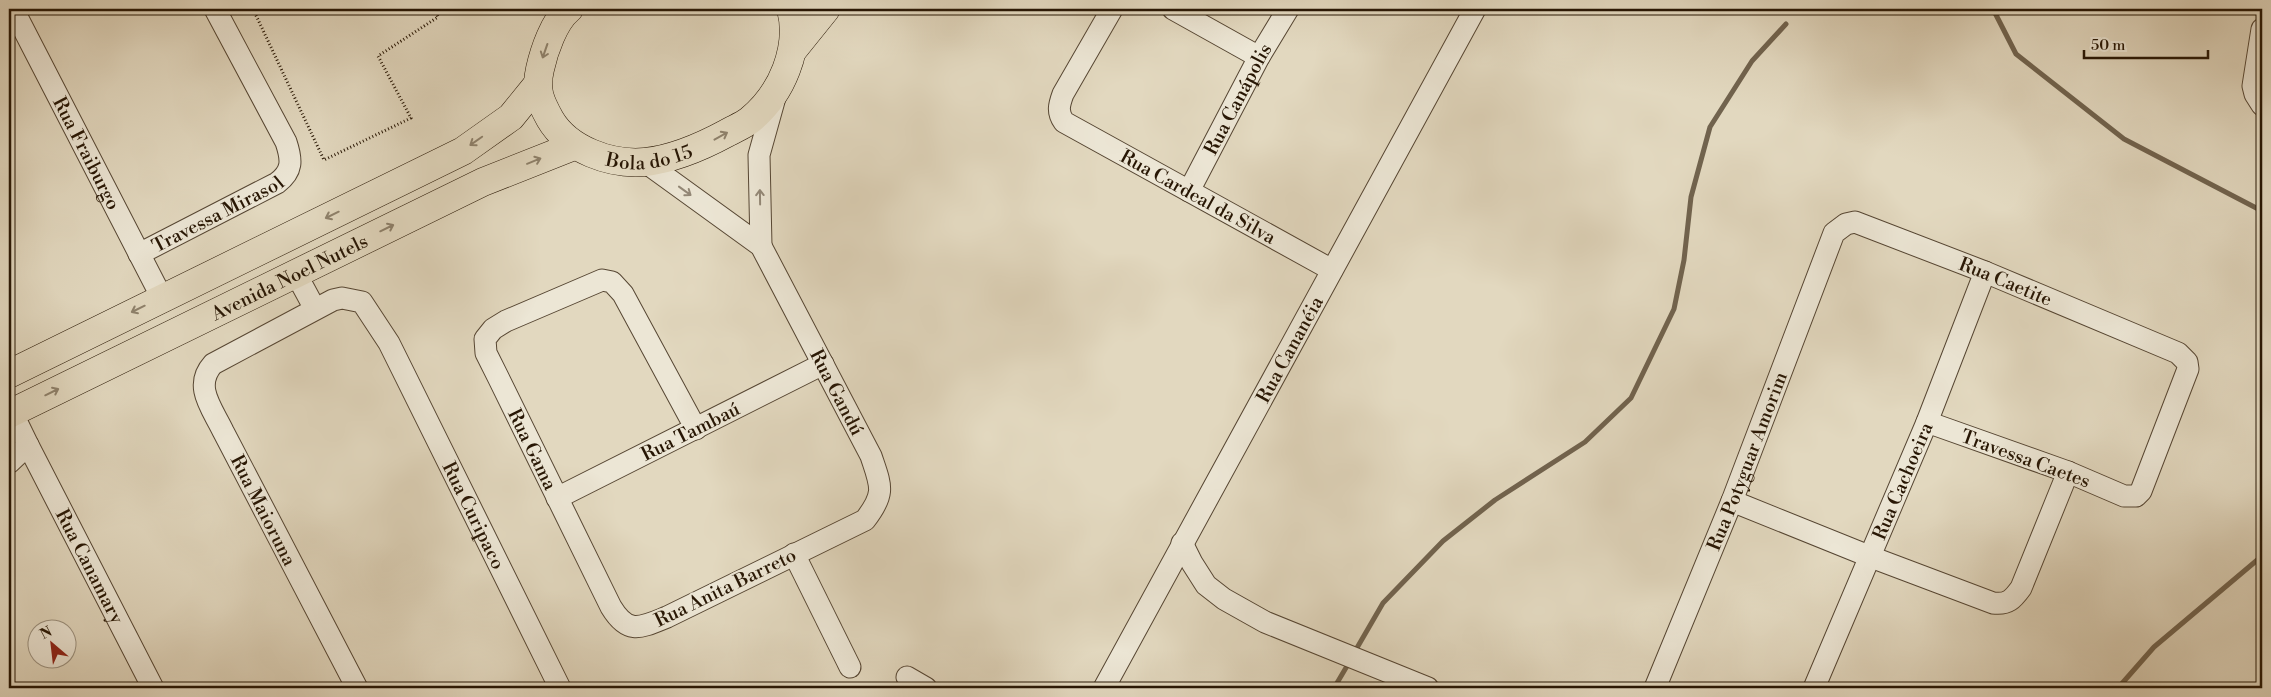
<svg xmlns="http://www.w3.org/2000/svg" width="2271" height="697" font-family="'Libre Bodoni',serif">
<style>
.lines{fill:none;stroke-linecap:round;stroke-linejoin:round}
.stream{stroke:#71634e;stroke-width:5}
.minor-casing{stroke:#564633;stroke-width:23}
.major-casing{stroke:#271604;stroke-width:29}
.path{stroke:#271604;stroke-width:3;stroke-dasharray:1 2.5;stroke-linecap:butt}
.minor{stroke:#ece6d5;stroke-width:21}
.major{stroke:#e2d8bf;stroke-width:28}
.oneway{stroke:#8e816b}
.oneway2{stroke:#938877}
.labels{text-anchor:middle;stroke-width:4;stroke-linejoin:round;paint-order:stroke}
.street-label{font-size:19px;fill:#271604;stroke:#ece6d5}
</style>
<rect width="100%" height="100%" fill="#e2d8bf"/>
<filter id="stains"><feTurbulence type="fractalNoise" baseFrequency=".004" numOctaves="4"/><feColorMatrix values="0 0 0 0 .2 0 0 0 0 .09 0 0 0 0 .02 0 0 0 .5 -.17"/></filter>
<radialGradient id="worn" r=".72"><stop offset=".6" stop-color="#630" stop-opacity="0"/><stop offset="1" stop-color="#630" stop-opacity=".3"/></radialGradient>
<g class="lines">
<path class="stream" d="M1993 9 2016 54 2124 139 2262 211
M1354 653 1383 603 1443 541 1495 500 1585 442 1631 398 1674 309 1684 260 1691 197 1710 127 1752 61 1786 24
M1334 688 1350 661
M2118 688 2154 647 2262 556"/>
<g class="minor-casing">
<g id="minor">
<path id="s1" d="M13 9 162 298"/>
<path id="s2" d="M1112 9 1063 94C1059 105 1057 112 1064 122L1332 270"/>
<path d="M1173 9 1259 57"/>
<path d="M2262 29 2253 86 2255 94 2262 105"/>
<path id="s3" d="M645 162 761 246 871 456C881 486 886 493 865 520L667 617C640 628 628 635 611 607L498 377 486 353 485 339 493 329 506 321 602 280 612 282 623 294 696 429"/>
<path id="s4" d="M1189 191 1259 57 1288 9"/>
<path d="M761 246 759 155 776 94"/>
<path id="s5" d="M139 254 277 183C293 171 292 160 286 142L215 9"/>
<path d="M295 272 315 309"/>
<path d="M9 406 28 445 9 463"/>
<path id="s6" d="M28 445 153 688"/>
<path id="s7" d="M557 498 823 364"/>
<path d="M1732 501 1871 557 1993 603C2008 605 2013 599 2021 588L2068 472"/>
<path d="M1182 543 1192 563 1206 585 1224 599 1265 622 1428 688"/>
<path d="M794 554 850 667"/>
<path d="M907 677 926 688"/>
<path id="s8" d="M357 688 223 431C212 408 193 386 213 364L333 300 342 298 362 302 389 343 560 688"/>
<path id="s9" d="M1104 688 1475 9"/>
<path id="s10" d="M1655 688 1732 501 1834 233 1846 224 1855 222 1985 272 2178 353 2187 362 2188 369 2141 491 2136 496H2124L2068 472 1927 422"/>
<path id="s11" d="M1814 688 1927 422 1985 272"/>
</g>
</g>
<g class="major-casing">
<g id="major">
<path id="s12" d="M569 9C554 21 544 51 540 69 535 90 540 101 550 119 568 150 611 165 645 162 673 159 703 146 727 133 734 129 744 125 750 120 782 94 801 48 791 9"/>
<path d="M793 50 826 9"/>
<path d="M9 374 463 151 511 117 537 85"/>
<path id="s13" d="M9 414 483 182 574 146"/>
</g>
</g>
<path class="path" d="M253 9 324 160 411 118 378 56 438 17 434 9"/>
<use href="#minor" class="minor"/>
<use href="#major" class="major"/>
</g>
<defs><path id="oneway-shaft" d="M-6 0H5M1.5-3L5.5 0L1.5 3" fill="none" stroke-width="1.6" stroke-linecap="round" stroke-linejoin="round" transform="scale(1.25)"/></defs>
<g class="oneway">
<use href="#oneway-shaft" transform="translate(545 51) rotate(109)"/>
<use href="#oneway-shaft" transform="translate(721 136) rotate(-29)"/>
<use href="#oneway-shaft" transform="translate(476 141) rotate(145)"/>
<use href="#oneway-shaft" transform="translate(534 161) rotate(-22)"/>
<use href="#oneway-shaft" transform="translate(332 215) rotate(154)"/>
<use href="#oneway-shaft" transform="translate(387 228) rotate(-26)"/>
<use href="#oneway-shaft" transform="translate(138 309) rotate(154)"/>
<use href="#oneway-shaft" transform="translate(52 392) rotate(-26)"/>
</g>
<g class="oneway2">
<use href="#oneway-shaft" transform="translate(685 191) rotate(36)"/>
<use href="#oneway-shaft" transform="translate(760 197) rotate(-91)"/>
</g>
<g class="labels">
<g class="street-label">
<text dy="7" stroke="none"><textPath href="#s4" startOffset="104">Rua Canápolis</textPath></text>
<text dy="7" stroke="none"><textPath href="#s12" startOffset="234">Bola do 15</textPath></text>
<text dy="7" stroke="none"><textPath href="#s1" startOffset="162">Rua Fraiburgo</textPath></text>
<text dy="7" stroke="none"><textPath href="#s2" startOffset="281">Rua Cardeal da Silva</textPath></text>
<text dy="7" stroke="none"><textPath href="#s5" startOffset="88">Travessa Mirasol</textPath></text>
<text dy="7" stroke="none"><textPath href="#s13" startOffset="312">Avenida Noel Nutels</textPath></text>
<text dy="7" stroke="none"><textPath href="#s10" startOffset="675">Rua Caetite</textPath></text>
<text dy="7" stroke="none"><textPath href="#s9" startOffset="386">Rua Cananéia</textPath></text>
<text dy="7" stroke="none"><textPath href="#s3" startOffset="308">Rua Gandú</textPath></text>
<text dy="7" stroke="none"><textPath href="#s7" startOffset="149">Rua Tambaú</textPath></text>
<text transform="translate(533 449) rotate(64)" y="7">Rua Gama</text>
<text transform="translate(2026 458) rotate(20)" y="7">Travessa Caetes</text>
<text dy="7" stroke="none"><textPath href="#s10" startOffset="245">Rua Potyguar Amorim</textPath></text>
<text dy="7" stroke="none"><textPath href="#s11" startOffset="225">Rua Cachoeira</textPath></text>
<text transform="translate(264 510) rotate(63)" y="7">Rua Maioruna</text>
<text dy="7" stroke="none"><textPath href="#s8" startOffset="770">Rua Curipaco</textPath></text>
<text dy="7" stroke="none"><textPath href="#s6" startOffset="136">Rua Canamary</textPath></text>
<text transform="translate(725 587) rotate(-26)" y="7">Rua Anita Barreto</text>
</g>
</g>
<rect width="2271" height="697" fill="none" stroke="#e2d8bf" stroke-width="30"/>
<rect x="10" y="10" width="2251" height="677" fill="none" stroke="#271604" stroke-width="2.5"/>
<rect x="15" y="15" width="2241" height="667" fill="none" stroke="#271604"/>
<g transform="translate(52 644) rotate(332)"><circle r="24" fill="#ece6d5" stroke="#9d9381"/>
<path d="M0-4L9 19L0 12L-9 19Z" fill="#8f2418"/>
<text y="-8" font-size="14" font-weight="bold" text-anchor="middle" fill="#271604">N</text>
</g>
<path d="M2084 50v8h124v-8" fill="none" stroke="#271604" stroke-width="2.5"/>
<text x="2091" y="50" font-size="15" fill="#271604" stroke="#ece6d5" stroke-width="4" paint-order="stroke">50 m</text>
<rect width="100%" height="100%" filter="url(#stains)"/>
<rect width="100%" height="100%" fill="url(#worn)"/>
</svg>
